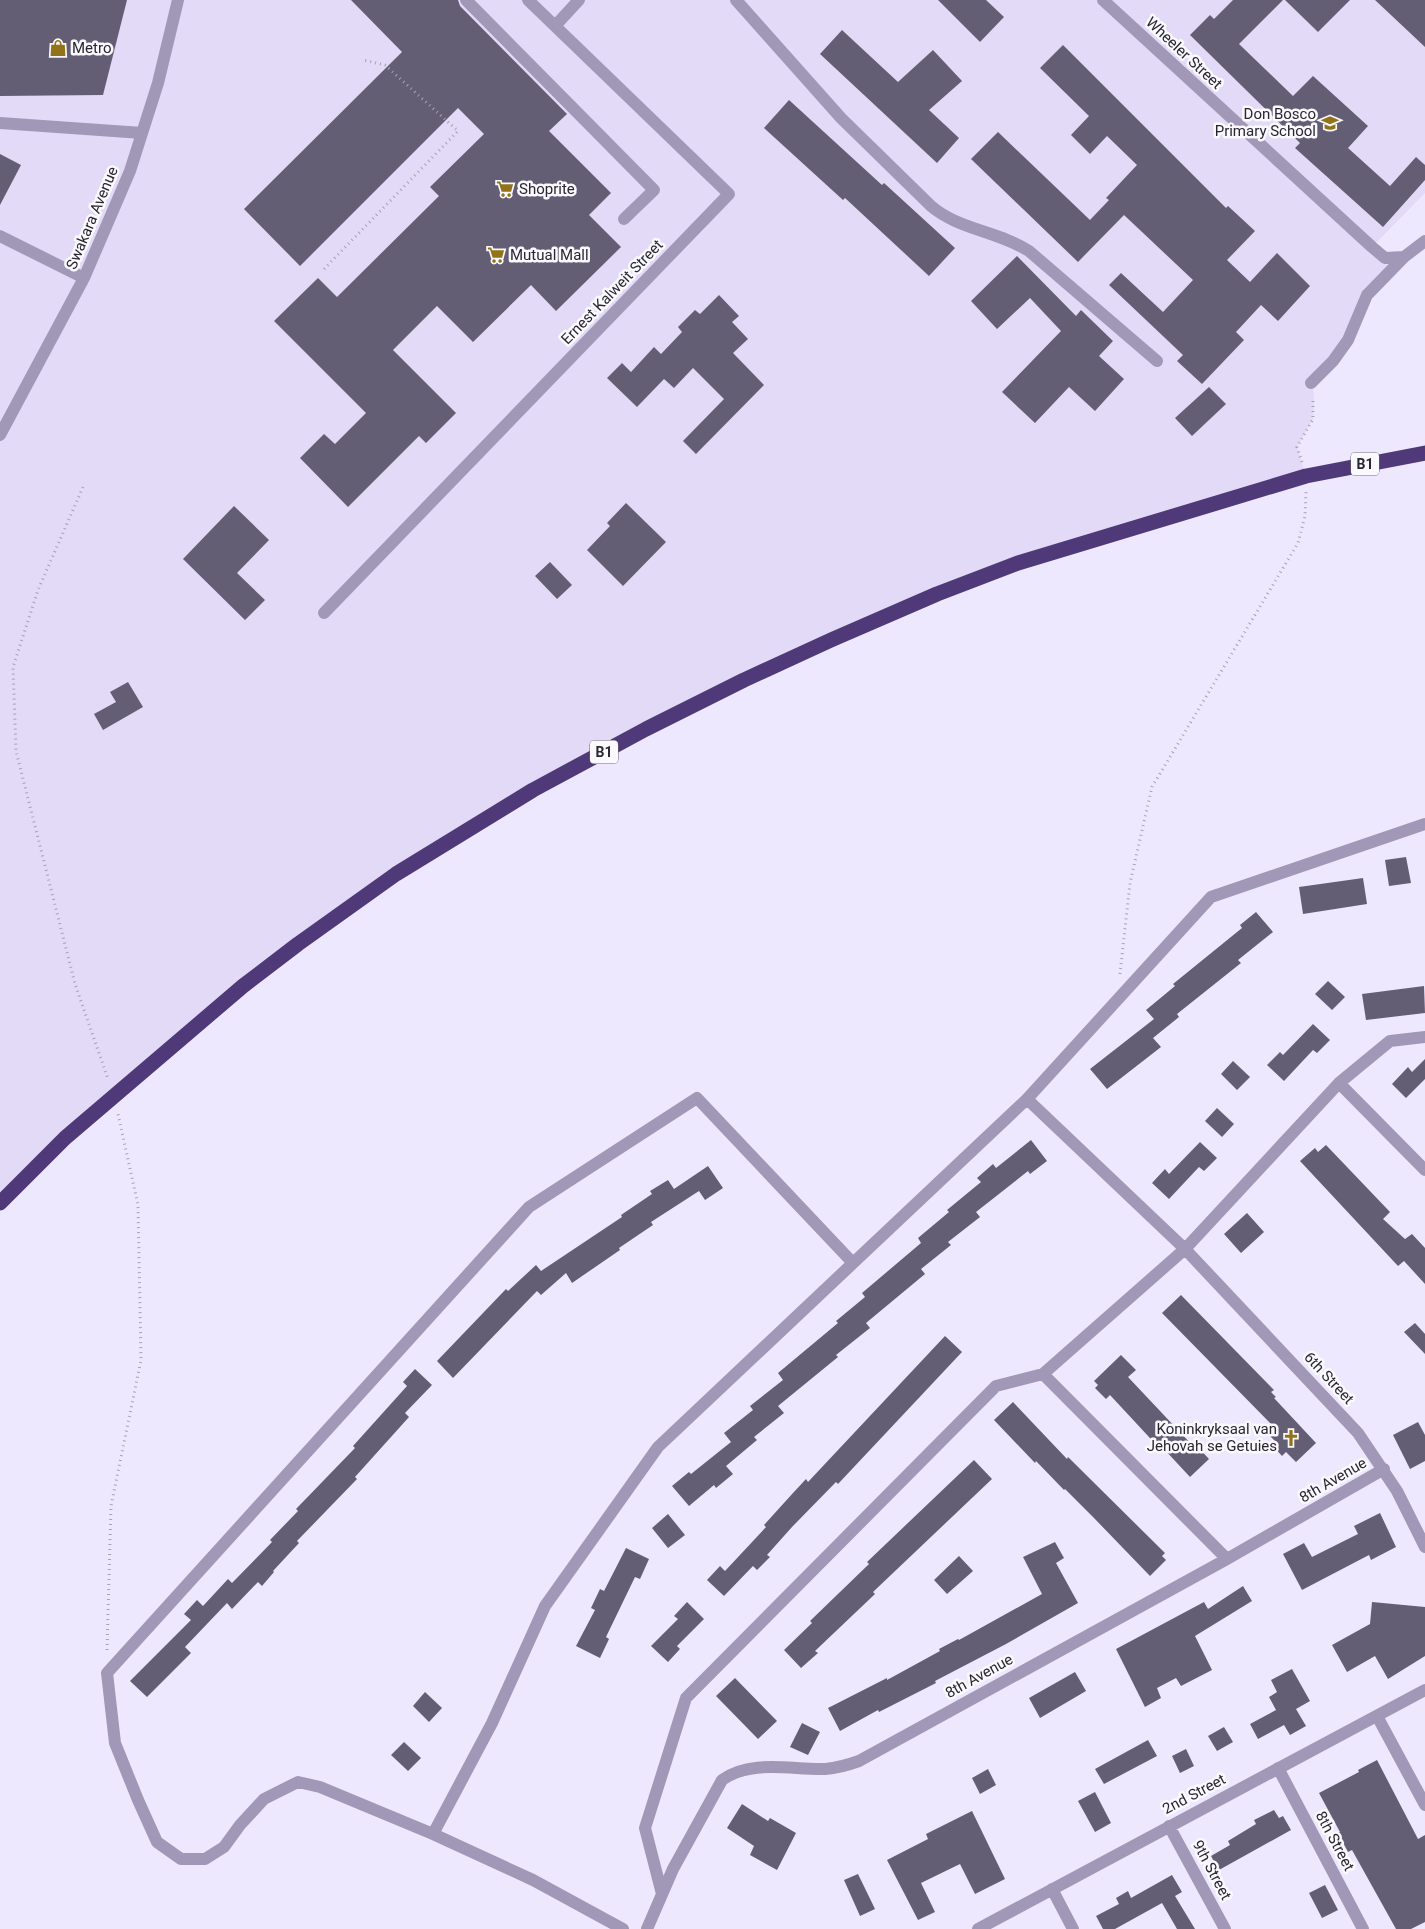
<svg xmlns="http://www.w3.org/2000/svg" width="1425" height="1929" font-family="Roboto,sans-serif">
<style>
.built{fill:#e2daf6}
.building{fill:#645e75}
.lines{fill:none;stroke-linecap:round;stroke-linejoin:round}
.path{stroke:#a7a2b4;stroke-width:3;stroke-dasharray:1 4;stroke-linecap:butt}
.minor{stroke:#a198b8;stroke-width:12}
.highway{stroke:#4f3978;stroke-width:15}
.labels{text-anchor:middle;stroke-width:5;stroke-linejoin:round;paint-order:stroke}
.shield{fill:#faf9fe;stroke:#68656e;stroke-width:1}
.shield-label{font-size:14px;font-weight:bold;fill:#292630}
.poi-label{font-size:15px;fill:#292630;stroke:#faf9fe;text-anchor:start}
.street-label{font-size:15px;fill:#292630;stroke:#faf9fe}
</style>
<rect width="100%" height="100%" fill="#eee8ff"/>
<path class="built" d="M0 0H1425V193L1372 247 1404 257 1367 294 1348 340 1312 383 1314 396 1313 419 1297 447 1306 476 937 594 533 790 298 944 0 1203Z"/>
<path class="building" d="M0 0H127L103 95 0 96Z
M351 0H458L460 6 567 114 549 131 611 193 589 215 621 247 556 311 531 285 473 342 437 306 393 350 456 413 426 443 419 436 348 507 300 458 324 434 335 444 366 413 274 321 318 278 337 297 439 196 430 187 484 134 458 108 300 266 244 209 402 52Z
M938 0H986L1004 17 980 42Z
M1233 0H1283L1239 44 1293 96 1313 76 1368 126 1348 148 1390 186 1416 157 1425 165V180L1383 227 1295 148 1300 143 1190 35 1210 15 1214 19Z
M1285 0H1350L1318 32Z
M1375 0H1425V47Z
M842 30 898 82 933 50 962 81 929 110 959 138 937 163 820 54Z
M1063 45 1226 208 1228 206 1255 231 1227 260 1250 282 1277 253 1310 286 1278 321 1261 305 1236 332 1244 340 1202 384 1177 361 1183 355 1109 285 1121 273 1163 312 1193 280 1124 215 1078 262 971 159 998 132 1090 220 1109 200 1106 198 1137 165 1107 136 1090 154 1071 135 1089 116 1040 68Z
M789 100 882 185 884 183 955 248 929 276 845 198 843 200 764 128Z
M0 154 21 165 0 205Z
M1017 256 1076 316 1081 310 1113 341 1099 356 1124 379 1095 411 1069 387 1035 423 1002 392 1061 331 1030 298 997 329 971 301Z
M719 295 739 316 732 322 748 339 733 353 764 385 696 454 683 441 724 399 693 368 674 388 664 379 637 407 607 378 622 363 631 372 654 347 661 354 682 332 678 327 695 310 700 314Z
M1209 387 1226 404 1192 436 1175 418Z
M626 503 666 542 623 586 587 550 610 526 607 523Z
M234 506 269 540 237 573 265 600 245 620 183 559Z
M550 562 572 585 557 599 535 576Z
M128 682 143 707 103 730 94 714 116 702 110 692Z
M1406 857 1411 883 1389 886 1385 860Z
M1363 878 1367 904 1303 914 1299 887Z
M1256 912 1273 932 1238 960 1241 963 1177 1014 1179 1017 1153 1038 1161 1047 1107 1089 1090 1069 1154 1019 1146 1010 1175 986 1173 984 1242 928 1240 925Z
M1328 981 1345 997 1332 1010 1315 994Z
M1424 986 1425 1013 1366 1020 1362 994Z
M1313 1024 1330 1040 1317 1053 1313 1050 1284 1081 1267 1065 1280 1052 1283 1055Z
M1425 1059V1079L1406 1098 1392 1084 1408 1067 1412 1072Z
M1233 1061 1250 1077 1237 1090 1221 1074Z
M1217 1108 1234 1124 1222 1137 1205 1121Z
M1031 1140 1047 1161 1030 1174 1028 1171 976 1212 980 1217 948 1242 951 1245 921 1269 925 1274 866 1323 870 1328 836 1355 838 1357 778 1406 784 1413 754 1437 757 1440 726 1466 733 1474 716 1488 714 1485 689 1506 672 1486 689 1472 691 1474 731 1442 724 1433 753 1410 750 1406 783 1380 778 1373 838 1323 836 1321 865 1297 862 1293 921 1243 918 1238 949 1212 947 1210 981 1182 977 1178 993 1164 996 1168Z
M1200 1142 1217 1158 1204 1171 1199 1167 1169 1199 1152 1183 1165 1169 1169 1174Z
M1326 1145 1390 1212 1383 1219 1405 1239 1412 1234 1425 1248V1284L1404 1261 1398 1266 1300 1161 1315 1148 1318 1152Z
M708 1166 723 1188 705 1200 699 1191 651 1222 653 1225 619 1248 620 1250 572 1283 566 1273 541 1295 537 1291 453 1378 437 1361 506 1289 508 1291 536 1265 541 1271 622 1217 621 1215 652 1194 650 1191 668 1180 674 1189Z
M1247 1213 1264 1232 1241 1253 1224 1234Z
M1181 1295 1274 1390 1271 1392 1276 1397 1274 1398 1316 1443 1296 1462 1286 1452 1282 1456 1271 1444 1275 1441 1269 1435 1276 1429 1162 1313Z
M1415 1323 1425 1334V1354L1404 1332Z
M945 1336 962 1352 838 1484 836 1482 792 1527 767 1555 770 1557 757 1570 753 1566 724 1596 707 1580 720 1566 725 1571 766 1527 764 1525 793 1493 806 1479 808 1482Z
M1121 1355 1136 1370 1128 1377 1193 1446 1195 1444 1209 1459 1190 1477 1164 1449 1162 1451 1110 1395 1106 1399 1095 1388 1098 1385 1094 1381Z
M415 1369 432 1385 405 1413 409 1417 355 1477 357 1479 297 1541 299 1543 273 1571 274 1572 262 1586 258 1582 232 1609 227 1603 185 1647 191 1653 147 1697 130 1681 191 1620 184 1614 197 1600 203 1606 228 1579 232 1583 272 1542 270 1540 298 1511 296 1509 355 1448 353 1446 407 1386 403 1382Z
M1013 1402 1067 1459 1068 1457 1165 1553 1162 1556 1166 1560 1150 1576 1094 1518 1065 1489 1064 1490 1036 1461 1035 1463 994 1420Z
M1418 1422 1425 1435V1461L1410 1469 1393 1435Z
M974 1460 992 1479 873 1592 875 1594 815 1651 818 1653 801 1668 784 1650 812 1623 810 1621 869 1564 867 1562Z
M1380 1513 1396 1547 1371 1560 1369 1555 1302 1590 1283 1554 1304 1543 1312 1557 1358 1534 1354 1526Z
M668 1514 685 1535 668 1548 652 1528Z
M1055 1542 1064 1558 1056 1563 1078 1603 1006 1644 935 1681 936 1683 879 1712 878 1710 840 1731 828 1708 887 1678V1680L940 1651 939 1649 958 1639 959 1640 1042 1594 1023 1557Z
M626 1548 649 1559 640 1579 635 1577 606 1637 609 1639 600 1658 576 1646 595 1610 591 1608 600 1589 604 1591Z
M959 1556 973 1571 947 1594 934 1580Z
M1243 1586 1252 1601 1195 1636 1212 1670 1181 1686 1176 1678 1157 1688 1161 1698 1145 1707 1116 1649 1204 1602 1208 1609Z
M687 1602 704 1619 677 1646 680 1649 668 1662 651 1646 678 1619 674 1616Z
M1372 1602 1425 1607V1656L1388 1679 1375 1656 1347 1672 1332 1645 1370 1624Z
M1292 1669 1310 1701 1296 1709 1306 1726 1290 1735 1284 1725 1258 1739 1250 1724 1276 1710 1269 1697 1277 1692 1271 1680Z
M1075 1672 1086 1691 1040 1718 1029 1698Z
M735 1678 777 1721 758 1739 716 1696Z
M425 1692 442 1708 429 1722 413 1706Z
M802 1723 820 1732 808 1755 790 1747Z
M1224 1727 1233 1742 1217 1751 1208 1736Z
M1148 1740 1157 1756 1104 1784 1095 1769Z
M404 1742 421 1758 408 1771 391 1755Z
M1186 1749 1194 1766 1180 1773 1172 1756Z
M1377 1760 1418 1839 1425 1835V1922L1411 1929H1396L1352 1850 1348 1852 1338 1833 1340 1832 1319 1793 1359 1772 1358 1770Z
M988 1769 996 1785 980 1794 972 1778Z
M1095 1792 1111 1823 1095 1832 1078 1801Z
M742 1804 768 1821 770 1818 796 1833 777 1870 750 1855 754 1846 727 1828Z
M1274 1810 1279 1818 1283 1816 1291 1830 1219 1870 1211 1856 1230 1845 1228 1841 1256 1824 1254 1820Z
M972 1811 1005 1879 975 1894 960 1864 921 1883 935 1912 918 1920 887 1860 928 1839 926 1834Z
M858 1874 875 1909 860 1916 844 1880Z
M1172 1875 1182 1892 1175 1896 1195 1929H1177L1162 1903 1115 1929H1103L1096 1916 1119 1904 1116 1898 1128 1891 1131 1898Z
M1325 1885 1338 1910 1322 1918 1309 1893Z"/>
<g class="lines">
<path class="path" d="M324 269 458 131 385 65 363 60
M1302 462 1297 447 1313 419V398
M83 487 38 590 13 667 16 751 75 984 108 1079
M1120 974 1130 883 1152 787 1298 543 1305 516 1306 492
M107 1650 111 1506 141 1360 138 1205 118 1114"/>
<path class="minor" d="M466 0 654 190 624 219
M736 0 841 118 931 206C959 230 998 231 1029 251L1157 361
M1103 0 1372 247 1385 258 1404 257
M555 26 579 0
M0 123 142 133
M0 236 84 278
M1311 383 1333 361 1348 340 1367 295 1404 257 1425 241
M0 435 84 278 130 171 158 83 178 0
M324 613 729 194 528 0
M1339 1083 1425 1170
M1027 1099 1185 1249 1358 1433 1397 1491 1425 1547
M1043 1374 1227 1559
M1377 1716 1425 1805
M1278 1768 1363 1929
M1169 1826 1225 1929
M433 1834 492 1723 545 1606 658 1447 1027 1099 1211 897 1425 824
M1052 1889 1073 1929
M662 1894 645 1828 686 1698 996 1386 1043 1374 1185 1249 1339 1083 1390 1041 1425 1037
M623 1929 533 1880 433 1834 320 1787 298 1782 264 1799 240 1825 224 1847 205 1859H181L157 1842 138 1800 115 1743 107 1673 529 1207 697 1098 853 1263
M647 1929 673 1869 722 1780C751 1759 791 1770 825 1769 837 1768 848 1765 859 1761L1227 1559 1384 1469
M978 1929 1425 1690"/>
<path class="highway" d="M0 1203 65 1138 243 986 298 944 396 874 533 790 646 729 744 680 831 640 937 594 1018 563 1306 476 1425 453"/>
</g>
<defs>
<g id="shop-bare" transform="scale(1.35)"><path d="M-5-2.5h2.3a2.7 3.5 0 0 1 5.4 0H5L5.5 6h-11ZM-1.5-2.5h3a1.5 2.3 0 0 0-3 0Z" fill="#92731a" stroke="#faf9fe" stroke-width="2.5" paint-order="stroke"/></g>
<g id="school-bare" transform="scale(1.35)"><path d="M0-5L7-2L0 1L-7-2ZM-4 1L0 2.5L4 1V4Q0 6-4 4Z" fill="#92731a" stroke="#faf9fe" stroke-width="2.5" paint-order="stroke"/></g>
<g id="supermarket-bare" transform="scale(1.35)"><path d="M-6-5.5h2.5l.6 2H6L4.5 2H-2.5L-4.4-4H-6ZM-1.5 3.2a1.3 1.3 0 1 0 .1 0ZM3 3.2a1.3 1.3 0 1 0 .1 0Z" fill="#92731a" stroke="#faf9fe" stroke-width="2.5" paint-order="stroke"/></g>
<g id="church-bare" transform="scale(1.35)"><path d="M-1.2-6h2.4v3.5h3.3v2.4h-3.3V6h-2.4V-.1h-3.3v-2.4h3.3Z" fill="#92731a" stroke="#faf9fe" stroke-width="2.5" paint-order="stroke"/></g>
</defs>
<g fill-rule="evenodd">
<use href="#shop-bare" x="58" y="48"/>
<use href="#school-bare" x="1330" y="123"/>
<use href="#supermarket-bare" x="505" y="189"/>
<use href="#supermarket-bare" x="496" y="255"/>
<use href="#church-bare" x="1291" y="1438"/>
</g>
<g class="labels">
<g class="shield">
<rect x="1351" y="452.5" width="28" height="23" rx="4"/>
<rect x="590" y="740.5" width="28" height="23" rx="4"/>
</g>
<g class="shield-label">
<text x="1365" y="469">B1</text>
<text x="604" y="757">B1</text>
</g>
<g class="poi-label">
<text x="72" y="53">Metro</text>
<text x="1316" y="119" text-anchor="end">Don Bosco<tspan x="1316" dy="17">Primary School</tspan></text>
<text x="519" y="194">Shoprite</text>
<text x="510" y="260">Mutual Mall</text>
<text x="1277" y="1434" text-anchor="end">Koninkryksaal van<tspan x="1277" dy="17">Jehovah se Getuies</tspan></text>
</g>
<g class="street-label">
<text transform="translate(1184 53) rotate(43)" y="5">Wheeler Street</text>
<text transform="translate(92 218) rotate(-67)" y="5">Swakara Avenue</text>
<text transform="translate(612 292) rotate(-46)" y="5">Ernest Kalweit Street</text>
<text transform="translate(1329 1378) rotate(47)" y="5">6th Street</text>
<text transform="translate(1333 1480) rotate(-30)" y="5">8th Avenue</text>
<text transform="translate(979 1676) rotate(-29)" y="5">8th Avenue</text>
<text transform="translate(1194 1794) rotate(-28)" y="5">2nd Street</text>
<text transform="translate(1335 1841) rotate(62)" y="5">8th Street</text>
<text transform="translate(1212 1870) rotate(62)" y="5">9th Street</text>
</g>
</g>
</svg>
